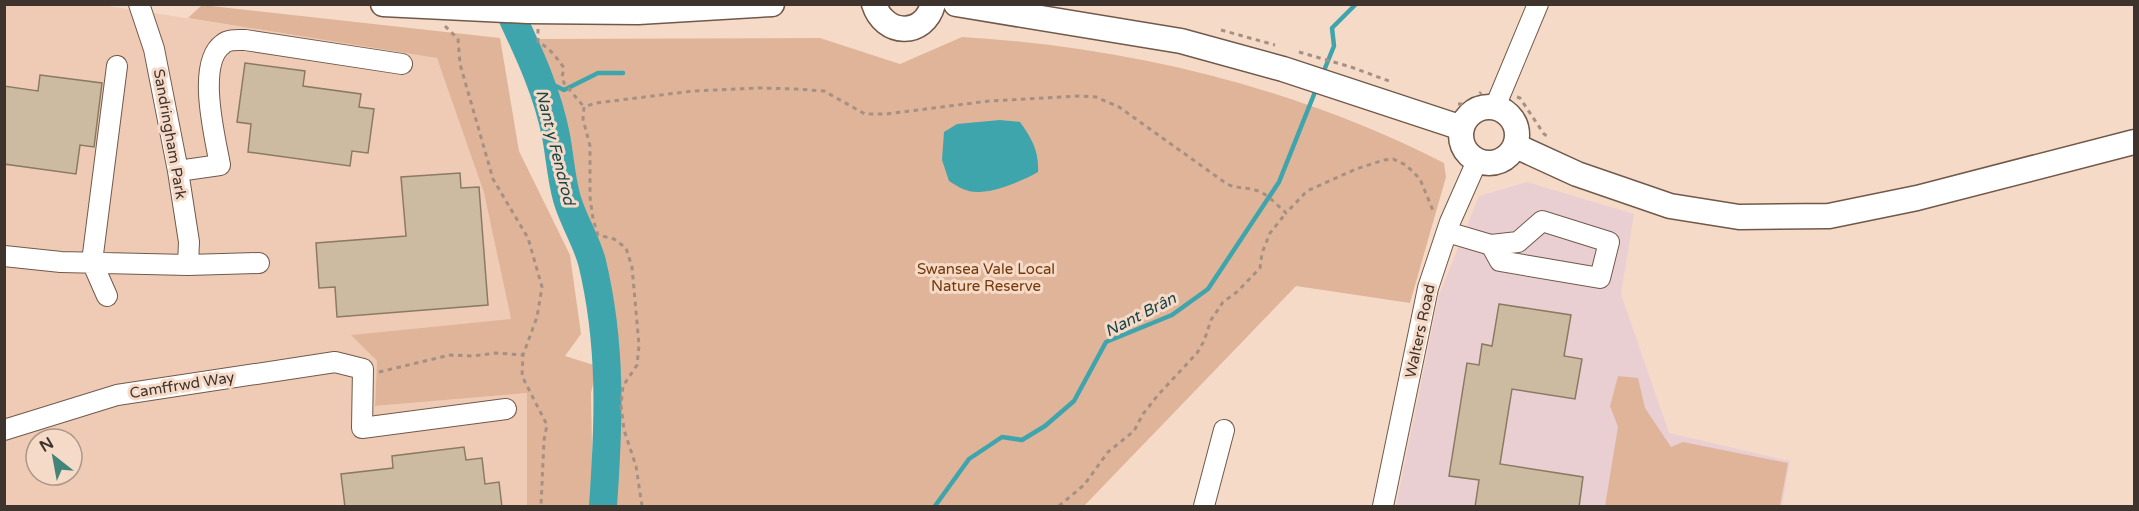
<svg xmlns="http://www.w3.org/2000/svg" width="2139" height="511" font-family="'Varela Round',sans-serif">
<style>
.built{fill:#efcbb6;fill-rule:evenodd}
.education{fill:#e9cfd2}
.green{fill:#e0b499}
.water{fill:#3fa5ac}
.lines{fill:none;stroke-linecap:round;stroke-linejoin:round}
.stream{stroke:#3fa5ac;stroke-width:4.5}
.river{stroke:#3fa5ac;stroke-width:28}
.building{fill:#ccbaa1;stroke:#8b7a63;stroke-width:1.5}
.minor-casing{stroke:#71594a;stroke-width:22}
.major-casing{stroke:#71594a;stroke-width:27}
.path{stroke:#a59084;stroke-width:3;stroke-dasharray:4.5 4.5;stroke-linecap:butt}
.minor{stroke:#fff;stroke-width:20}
.major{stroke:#fff;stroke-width:24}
.labels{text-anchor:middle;stroke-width:6;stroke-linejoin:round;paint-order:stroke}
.street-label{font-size:15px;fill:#3f332d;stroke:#f6dac8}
.park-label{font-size:15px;fill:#733909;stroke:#f6dac8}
.water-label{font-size:16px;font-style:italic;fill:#174548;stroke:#f6dac8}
</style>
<rect width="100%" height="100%" fill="#f6dac8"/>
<path class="built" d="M4 5H102L437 57 484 193 511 319 352 335 377 361 375 406 527 393V506H5ZM36 439H72V475H36Z"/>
<path class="education" d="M1527 182 1634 214 1621 294 1669 433 1790 461 1782 506H1396L1439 295 1479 196Z"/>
<path class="green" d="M202 5 500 38 519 151 570 255 581 334 565 356 597 366 591 393 593 506H527V393L375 406 377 361 351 335 511 319 484 193 437 58 188 18Z
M962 37C1128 47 1296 87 1444 163L1446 177 1410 303 1296 286 1084 506H606L611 426V353L603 291 588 232 571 193 561 138 546 81 530 39 820 38 900 64Z
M1618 376 1638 378 1645 408 1671 447 1683 442 1788 463 1780 506H1605L1618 427 1610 406Z"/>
<path class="water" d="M1000 120 1020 122C1032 139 1039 151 1038 172 1022 181 998 191 980 192 968 193 958 187 949 181L942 160 944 132 957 124Z"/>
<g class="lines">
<path class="stream" d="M1323 73 1334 46 1332 28 1356 4
M539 78 564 90 598 73H623
M548 159 558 160
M935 506 969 459 1002 437 1022 440 1045 426 1074 401 1106 342 1172 315 1208 289 1279 182 1317 87"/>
<path class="river" d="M506 4C526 47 547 89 556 136 560 157 561 178 567 199 573 220 586 240 592 262 612 345 609 422 603 506"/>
</g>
<path class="building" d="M245 63 305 71 303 86 361 94 359 107 374 109 368 153 352 151 350 166 248 152 251 124 237 122Z
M40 75 102 83 94 147 80 145 76 174 4 164V86L38 91Z
M460 173 461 188 479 187 488 305 337 317 335 287 319 288 316 243 406 236 401 177Z
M1499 304 1571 315 1564 356 1582 359 1575 399 1512 389 1500 464 1583 477 1579 507H1475L1479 480 1449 476 1467 363 1479 365 1482 344 1492 346Z
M464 447 466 460 482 458 485 484 499 482 502 507H345L341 474 393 468 392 456Z"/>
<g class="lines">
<g class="minor-casing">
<path id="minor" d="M139 4 154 49 178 171 189 242 188 265
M1495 107 1538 4
M178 171 220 165C215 137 196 63 223 44 228 39 238 40 245 40L402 64
M1447 232 1491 245 1518 242 1542 221 1609 242 1600 278 1500 261 1491 245
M4 256 61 262 188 265 259 263
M107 296 92 262 117 66
M4 430 117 395 335 362 363 369 362 428 506 409
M1204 506 1224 430
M1383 506 1428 288 1450 222 1477 161"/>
</g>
<g class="major-casing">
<path id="major" d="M383 4 528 11 638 12 772 4
M874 4C884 36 924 38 933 4
M956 4 1181 41 1283 69 1462 128
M1461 135a28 28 0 1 1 56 0a28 28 0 1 1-56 0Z
M1516 146 1577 174 1670 206 1739 217 1829 216 1917 198 2134 142"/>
</g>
<path class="path" d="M445 26 458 39 460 64 493 179 528 238 542 287 537 317 523 355 522 376 547 425 544 440 541 506
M538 29V42C550 48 556 57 564 68L562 77 564 83 584 107
M1221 30 1275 45
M1299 52 1351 67 1389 81
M1517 97 1520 98 1544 134 1550 138
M1458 104H1472L1481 92
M379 372 450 355 473 356 496 353 523 355
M642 506 636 466 624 430 621 405 623 386 637 365 639 345 632 267 626 248 614 239 598 235 593 219 590 197V146L583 119 584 107 596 103 693 91 759 88 796 89 824 91 865 114H886L989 101 1079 96 1096 97 1119 107 1227 184C1237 189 1245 187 1255 190 1267 193 1277 205 1286 213L1307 191 1356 169 1384 160 1393 159 1406 165 1420 179 1434 213
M1059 506 1084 485 1108 452 1134 431 1143 414 1158 395 1197 353 1204 341 1211 320 1223 302 1237 292 1260 268 1262 253 1270 233 1286 213"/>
<use href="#minor" class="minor"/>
<use href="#major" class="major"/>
</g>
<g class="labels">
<g class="street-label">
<text transform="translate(170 134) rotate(80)" y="5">Sandringham Park</text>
<text transform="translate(1420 331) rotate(-78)" y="5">Walters Road</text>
<text transform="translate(182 385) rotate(-9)" y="5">Camffrwd Way</text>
</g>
<g class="park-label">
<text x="986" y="274">Swansea Vale Local<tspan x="986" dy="17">Nature Reserve</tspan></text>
</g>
<g class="water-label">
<text transform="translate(556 147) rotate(76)" y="6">Nant y Fendrod</text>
<text transform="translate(1140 314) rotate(-27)" y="6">Nant Brân</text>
</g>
</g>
<rect width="2139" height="511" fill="none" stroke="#3f332d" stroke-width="12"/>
<g transform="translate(54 457) rotate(329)"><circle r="28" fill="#f6dac8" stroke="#ad978a" stroke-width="1.5"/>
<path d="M0-4.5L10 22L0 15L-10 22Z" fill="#418579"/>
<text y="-9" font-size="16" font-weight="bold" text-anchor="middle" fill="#3f332d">N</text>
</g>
</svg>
